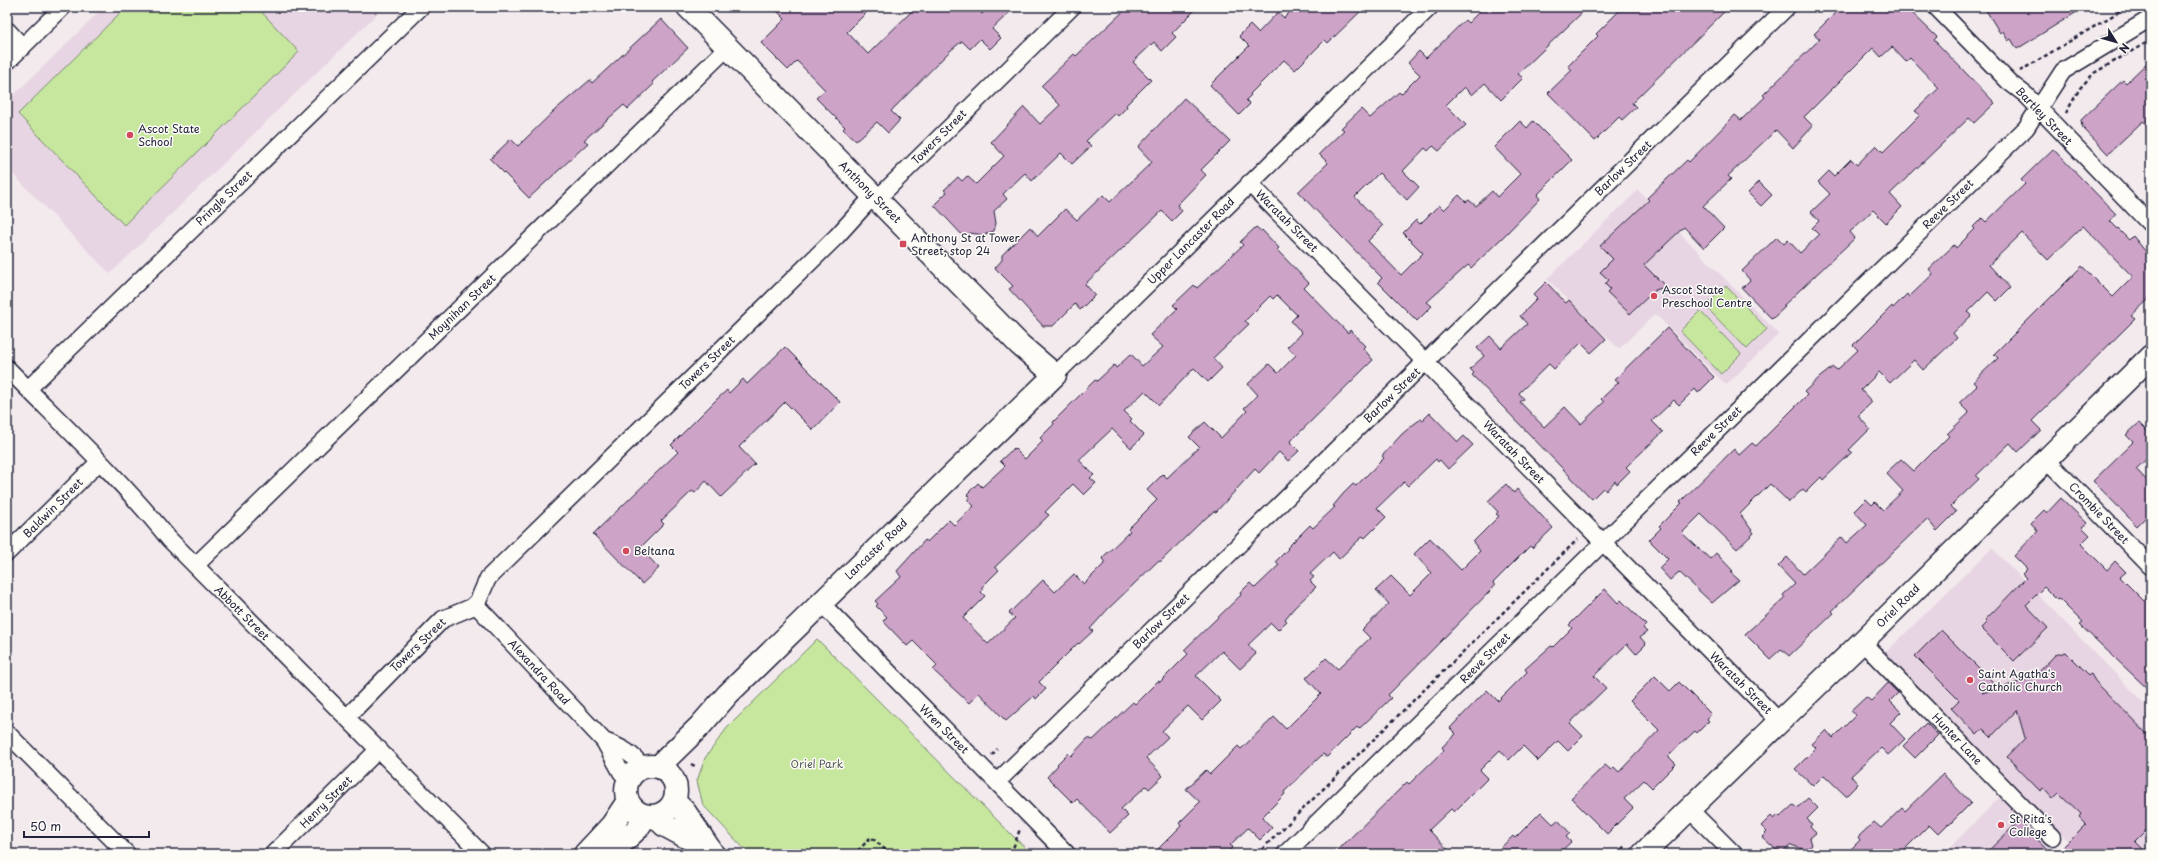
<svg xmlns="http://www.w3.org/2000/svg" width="2158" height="861" font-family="'Playpen Sans',sans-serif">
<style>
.built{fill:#e8d5e3}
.green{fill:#c7e79f;stroke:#74846d}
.building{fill:#cda3c8;stroke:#22223b;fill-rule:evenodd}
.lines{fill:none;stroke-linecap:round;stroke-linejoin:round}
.street-casing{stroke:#22223b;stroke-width:19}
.secondary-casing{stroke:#22223b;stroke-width:25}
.path{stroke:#22223b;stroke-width:2.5;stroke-dasharray:4 3;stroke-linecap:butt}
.street{stroke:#fdfcf7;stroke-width:16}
.secondary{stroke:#fdfcf7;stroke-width:22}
.poi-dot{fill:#d1495b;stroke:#fdfcf7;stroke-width:1.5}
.labels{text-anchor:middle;stroke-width:3;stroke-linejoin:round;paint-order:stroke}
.street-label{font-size:11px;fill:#22223b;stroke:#fdfcf7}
.poi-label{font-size:11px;fill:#22223b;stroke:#fdfcf7;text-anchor:start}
.park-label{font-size:11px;fill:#545d59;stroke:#fdfcf7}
</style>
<rect width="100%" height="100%" fill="#f3eaee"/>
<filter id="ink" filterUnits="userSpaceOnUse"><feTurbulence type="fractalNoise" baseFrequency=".025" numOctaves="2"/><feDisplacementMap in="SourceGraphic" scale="8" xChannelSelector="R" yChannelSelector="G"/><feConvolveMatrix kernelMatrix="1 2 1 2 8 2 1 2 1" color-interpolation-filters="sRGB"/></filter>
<g filter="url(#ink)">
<path class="built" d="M104 7H384L110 274 7 168V102Z
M1638 190 1779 334 1726 385 1655 314 1619 349 1547 279Z
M1992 548 2151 710V854H1943L2001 796 2057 853 2068 841 1884 654Z"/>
<path class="green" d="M126 7H257L299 52 124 225 18 114Z
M1726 286 1767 329 1747 349 1705 306Z
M1700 311 1741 354 1721 374 1680 331Z
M817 639 1015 838 1032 854H749L703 805 697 781 705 758 727 728Z"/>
<path class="building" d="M773 7H872L847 32 868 54 916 7H975L982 14 990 7H1015L992 29 1001 38 990 49 980 39 970 49 962 41 950 51 891 111 900 120 888 133 877 122 856 141 843 129 845 127 816 98 825 90 797 61 788 70 761 43 785 19Z
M1128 7H1198L1172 33 1176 37 1162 51 1154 42 1133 62 1151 80 1126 105 1127 107 1118 116 1115 113 1086 141 1091 146 1072 164 1061 153 1032 181 1025 173 1003 194 1007 199 994 211 996 223 994 231 983 235 970 233 965 238 934 205 947 192 944 190 958 177 962 181 967 176 976 184 1004 156 991 142 1024 107 1040 124 1060 105 1041 86 1074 54 1076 56Z
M1295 7H1365L1328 43 1325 40 1295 70 1284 60 1250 94 1251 95 1246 100 1250 104 1239 115 1210 85 1249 46 1239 36 1250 25 1258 33 1278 12 1284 18Z
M1484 7H1588L1518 74 1523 78 1501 100 1485 83 1472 95 1464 87 1446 105 1466 125 1439 151 1433 146 1428 151 1425 148 1403 171 1419 187 1407 200 1379 173 1355 197 1383 226 1368 241 1401 275 1423 253 1403 233 1416 220 1420 224 1439 205 1444 210 1459 195 1466 202 1469 200 1476 206 1492 191 1497 197 1520 174 1494 147 1520 121 1527 128 1533 121 1572 160 1537 195 1540 199 1506 234 1471 268 1468 265 1427 302 1432 306 1417 321 1378 282 1382 278 1298 192 1328 163 1319 154 1344 130 1341 128 1361 109 1370 118 1399 92 1401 94 1420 75 1408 63 1419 51 1426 58 1465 20 1468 23Z
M1623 7H1729L1632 103 1636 107 1622 120 1619 117 1595 141 1548 93 1572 70 1568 66 1598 36 1596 34Z
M1841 7H1906L1937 37 1934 40 1995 103 1974 123 1969 118 1890 194 1902 207 1886 223 1873 210 1850 232 1855 238 1783 306 1785 307 1772 319 1742 288 1750 280 1742 271 1777 237 1784 244 1788 240 1800 253 1819 235 1812 228 1819 221 1811 212 1830 194 1818 182 1829 171 1834 176 1851 159 1857 165 1876 145 1883 152 1920 115 1915 111 1939 88 1910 58 1906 62 1892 47 1881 57 1873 48 1804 117 1813 126 1793 148 1776 130 1728 176 1731 179 1703 206 1724 228 1704 248 1684 227 1644 265 1666 287 1655 290 1630 314 1607 292 1610 289 1605 284 1609 280 1600 272 1613 259 1600 246 1649 200 1647 198 1687 160 1689 162 1735 115 1741 120 1765 97 1763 95 1820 39 1814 34Z
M1984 7H2085L2017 49 2011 39 2008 41 2003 31 2000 33Z
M661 19 688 48 652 82 654 84 628 109 624 105 584 140 588 143 529 198 490 159 511 139 518 146 555 110 590 80 592 83Z
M2151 59V130L2143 121 2108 154 2082 127 2081 120 2123 80 2126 83Z
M1184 98 1230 141 1201 170 1206 175 1177 205 1182 211 1172 221 1162 211 1085 284 1095 295 1080 310 1075 304 1053 326H1043L1009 289 1013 286 995 268 1002 260V255L1030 227 1038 236 1065 209 1077 220 1103 195 1110 202 1152 162 1138 147Z
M2053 149 2116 214 2110 221 2129 240 2133 236 2151 258V297L2131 316 2135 319 2032 421 2041 430 2018 452 2010 443 1976 476 1979 479 1951 506 1956 512 1937 531 1927 519 1832 611 1834 613 1789 656 1781 649 1770 659 1745 634 1785 598 1783 595 1795 584 1778 566 1787 557 1803 574 1842 537 1847 543 1867 525 1854 511 1866 499 1872 505 1875 502 1883 510 1903 491 1886 473 1901 459 1914 471 1949 436 1947 434 1969 413 1959 403 1977 386 1973 382 1998 358 1994 354 2082 266 2113 297 2133 277 2083 226 2048 260 2022 233 1989 265 2010 288 1997 301 1988 292 1968 312 1972 315 1953 333 1957 338 1923 370 1914 360 1890 383 1879 372 1861 390 1872 402 1858 416 1870 429 1849 450 1852 452 1823 480 1821 477 1806 492 1803 489 1789 502 1770 484 1740 514 1754 533 1737 549 1701 514 1682 533 1710 559 1716 553 1733 571 1731 573 1739 580 1712 603 1679 572 1670 580 1659 568 1668 559 1649 540 1661 528 1659 526 1682 503 1680 502 1734 449 1739 455 1752 443 1756 446 1807 395 1804 392 1820 377 1833 367 1837 370 1858 350 1853 345 1892 306 1893 308 1907 294 1909 297 1933 274 1929 269 1954 245 1956 248 1975 229 1973 227 1982 218 1986 222 2025 184 2021 180Z
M1759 182 1772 195 1761 206 1748 193Z
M1256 227 1261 231 1262 230 1279 248 1277 250 1309 283 1304 288 1348 333 1350 330 1365 346 1363 348 1373 360 1293 439 1290 442 1299 451 1288 461 1279 452 1259 473 1255 469 1216 512 1214 511 1198 525 1160 562 1158 561 1108 609 1090 629 1093 631 1079 644 1078 643 1039 682 1046 689 1036 699 1034 696 1006 721 979 693 969 703 933 670 937 666 936 664 913 641 907 646 883 621 887 617 876 606 878 604 875 601 901 577 897 571 925 540 927 542 949 520 954 525 974 506 968 500 970 497 967 494 978 483 982 487 1005 466 1000 461 1014 448 1025 459 1043 441 1040 438 1054 424 1053 422 1095 380 1097 381 1114 365 1116 368 1131 354 1142 366 1163 347 1150 335 1177 309 1173 305 1194 285 1197 288 1243 245 1240 242ZM1277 295 1297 315 1291 321 1302 333 1287 347 1296 355 1278 373 1269 364 1248 384 1258 395 1244 408 1247 411 1221 438 1205 422 1189 437 1199 447 1167 478 1163 474 1147 490 1157 500 1128 529 1130 531 1102 558 1106 562 1084 584 1074 574 1055 592 1043 580 1009 613 1015 618 988 644 963 618 985 596 981 592 983 590 981 588 999 570 995 567 1049 515 1045 512 1073 484 1084 495 1096 483 1090 478 1094 475 1079 460 1112 429 1131 448 1144 435 1130 421 1132 419 1124 411 1145 391 1159 405 1194 368 1208 382 1222 368 1213 358 1249 324 1245 321 1270 296 1273 299Z
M1546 282 1566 303 1569 300 1606 339 1591 353 1581 343 1554 369 1549 364 1519 393 1524 399 1520 402 1544 427 1565 407 1581 424 1604 402 1601 399 1619 382 1615 379 1667 328 1714 377 1698 393 1695 389 1679 405 1674 400 1652 421 1663 432 1626 467 1630 471 1617 484 1615 481 1606 491 1603 488 1592 499 1472 375 1474 373 1470 369 1484 356 1477 348 1490 336 1501 348 1527 324 1520 316 1537 299 1533 295Z
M785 347 840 402 813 430 785 402 739 447 755 464 721 497 706 481 695 493 692 491 661 521 664 524 640 548 659 568 642 584 593 534 678 452 671 445 716 400 727 390 729 393 743 379 747 384Z
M1430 413 1458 442 1464 436 1473 445 1448 469 1440 460 1438 462 1436 459 1408 486 1404 482 1377 508 1386 517 1365 538 1363 536 1339 559 1333 552 1310 574 1314 577 1310 581 1316 587 1294 608 1285 619 1287 621 1278 630 1271 623 1248 645 1256 654 1240 669 1222 651 1196 676 1221 701 1202 720 1188 706 1162 731 1168 737 1146 758 1163 776 1149 789 1146 786 1121 809 1128 816 1110 833 1077 799 1073 803 1047 777 1058 765 1057 764 1068 753 1071 756 1088 738 1093 740 1133 702 1135 704 1158 681 1160 682 1188 654 1184 650 1241 595 1240 593 1250 583 1255 588 1279 565 1276 561 1288 549 1287 548 1310 525 1313 528 1335 507 1333 506 1343 494 1353 484 1356 486 1384 458 1382 456 1402 434 1414 424 1421 419 1423 420Z
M2139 423 2151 435V455L2136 469 2151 485V512L2137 526 2093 481 2133 442 2126 435Z
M1506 484 1514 493 1517 489 1553 528 1532 548 1530 546 1493 583 1495 586 1388 695 1391 698 1359 729 1357 727 1327 757 1323 754 1284 792 1285 794 1262 817 1272 828 1260 840 1248 828 1230 845 1233 847 1226 854H1153L1181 826 1179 823 1200 802 1186 789 1206 770 1210 774 1238 746 1241 749 1274 717 1286 729 1321 694 1306 678 1326 658 1338 669 1370 638 1362 630 1389 604 1376 590 1391 576 1410 595 1432 573 1414 554 1430 538 1461 570 1480 551 1473 542 1499 516 1496 514 1498 512 1488 501Z
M2061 498 2087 523 2082 527 2090 535 2081 544 2107 570 2115 561 2126 572 2120 577 2144 601 2151 594V692L2080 625 2083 623 2059 599 2057 600 2044 587 2026 605 2048 628 2014 661 1981 628 1987 622 1985 620 2026 578 2022 574 2027 569 2014 556 2038 531 2031 523 2044 510 2047 513Z
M1605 589 1618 603 1621 600 1646 625 1643 628 1647 632 1640 637 1646 644 1636 654 1627 644 1594 676 1606 688 1570 723 1583 736 1568 751 1558 741 1538 761 1523 746 1509 760 1500 750 1480 770 1488 778 1454 812 1451 809 1429 830 1452 854H1334L1407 782 1409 784 1444 750 1442 747 1456 734 1450 728 1487 690 1498 701 1527 672 1525 669 1551 646 1553 647 1572 628 1569 625Z
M1941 630 1993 682 1982 693 2033 678 2055 655 2066 652 2089 675 2091 674 2095 681 2151 738V825L2135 841 2148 854H2056L2086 824 2079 817 2081 814 2059 793 2053 799 2043 788 2040 791 2007 757 2025 738 2017 710 1991 737 1983 729 1977 735 1951 708 1959 700 1915 656Z
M1655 676 1670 691 1679 682 1711 714 1707 719 1709 721 1697 733 1695 731 1668 756 1676 764 1652 788 1644 780 1624 799 1633 808 1607 834 1571 798 1605 765 1611 770 1614 767 1619 772 1659 730 1630 701Z
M1888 683 1898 693 1890 701 1901 712 1890 723 1905 739 1888 755 1881 748 1851 776 1858 784 1846 796 1824 775 1813 786 1795 769 1816 748 1812 744 1826 730 1833 738 1856 715 1851 711 1866 697 1871 701Z
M1926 723 1938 735 1915 758 1903 746Z
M1943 774 1971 803 1949 825 1948 824 1938 834 1929 825 1900 854H1846L1860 840 1858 837 1874 822 1881 828 1902 808 1905 811Z
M1808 798 1818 808 1807 819 1812 824 1810 827 1816 833 1810 838 1812 845 1806 850 1791 845 1781 854 1762 837 1767 832 1761 826 1771 816 1774 819 1778 815 1780 817 1793 805 1797 808Z
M1541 812 1553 824 1558 820 1570 833 1566 837 1571 842 1558 854H1494L1513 836 1515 838Z
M2019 821 2052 854H1985Z"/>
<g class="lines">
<g class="street-casing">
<path id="street" d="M1936 7 2009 82 2026 95 2151 225
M7 30 23 47
M7 62 63 7
M1249 183 1779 721
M7 368C62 424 120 478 169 539L482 854
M1055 375 1430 7
M28 389 421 7
M2046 459 2151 567
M7 553 99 462
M196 565 727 48
M821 603 1067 854
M475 604 604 741 621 772 629 780
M1862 642 2052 837
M347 717 443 619 472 607 478 601 488 578 837 236 866 204 884 192 1072 7
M7 733 127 854
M604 741C620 747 633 753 643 768
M997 782 1787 7
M1689 809 1734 854
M273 854 379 749
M1285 854 2026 128 2063 71 2151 18"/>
</g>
<g class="secondary-casing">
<path id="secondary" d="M626 791a25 25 0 1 1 50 0a25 25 0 1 1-50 0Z
M658 767 700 726 728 694 1055 375 1020 345 688 7
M674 801 685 812 713 854
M655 816 664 825 703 846
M585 854 612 825 628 801
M610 854 637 829 646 816
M1643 854 1862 642 2151 356"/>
</g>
<path class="path" d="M2020 71 2127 7
M2066 113 2080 88 2094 73 2151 40
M992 755 997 749
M691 764 695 766
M852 854H855L871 837 890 854
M1011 854 1020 829
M1257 854 1578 539
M1616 854 1626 845"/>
<use href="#street" class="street"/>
<use href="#secondary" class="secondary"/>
</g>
</g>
<g class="poi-dot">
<circle cx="130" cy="135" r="4"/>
<rect x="899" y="240" width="8" height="8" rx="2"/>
<circle cx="1654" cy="296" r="4"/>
<circle cx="626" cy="551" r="4"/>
<circle cx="1970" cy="680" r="4"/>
<circle cx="2001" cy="825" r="4"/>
</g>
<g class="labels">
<g class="street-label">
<text transform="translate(2044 116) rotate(46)" y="4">Bartley Street</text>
<text transform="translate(939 137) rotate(-45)" y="4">Towers Street</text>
<text transform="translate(1623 168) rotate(-44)" y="4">Barlow Street</text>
<text transform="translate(870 192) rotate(45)" y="4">Anthony Street</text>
<text transform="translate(224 198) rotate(-44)" y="4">Pringle Street</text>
<text transform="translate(1948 204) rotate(-44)" y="4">Reeve Street</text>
<text transform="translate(1287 221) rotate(45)" y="4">Waratah Street</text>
<text transform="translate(1191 241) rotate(-45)" y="4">Upper Lancaster Road</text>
<text transform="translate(462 307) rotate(-44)" y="4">Moynihan Street</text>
<text transform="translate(707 363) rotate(-44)" y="4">Towers Street</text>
<text transform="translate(1392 395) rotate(-44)" y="4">Barlow Street</text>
<text transform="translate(1716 431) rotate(-44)" y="4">Reeve Street</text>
<text transform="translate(1514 452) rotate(46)" y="4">Waratah Street</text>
<text transform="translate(53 508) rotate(-45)" y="4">Baldwin Street</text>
<text transform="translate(2099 513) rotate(46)" y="4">Crombie Street</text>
<text transform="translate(876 549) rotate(-44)" y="4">Lancaster Road</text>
<text transform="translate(1898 606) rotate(-45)" y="4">Oriel Road</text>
<text transform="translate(242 613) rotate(45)" y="4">Abbott Street</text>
<text transform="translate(1161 621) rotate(-44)" y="4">Barlow Street</text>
<text transform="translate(418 645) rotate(-44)" y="4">Towers Street</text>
<text transform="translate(1485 658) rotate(-45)" y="4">Reeve Street</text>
<text transform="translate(539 672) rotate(47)" y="4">Alexandra Road</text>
<text transform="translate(1741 683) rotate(45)" y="4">Waratah Street</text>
<text transform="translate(944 729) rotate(45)" y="4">Wren Street</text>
<text transform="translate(1957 739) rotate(46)" y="4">Hunter Lane</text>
<text transform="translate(326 802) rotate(-45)" y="4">Henry Street</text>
</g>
<g class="poi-label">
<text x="138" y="133">Ascot State<tspan x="138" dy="13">School</tspan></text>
<text x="911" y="242">Anthony St at Tower<tspan x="911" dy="13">Street, stop 24</tspan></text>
<text x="1662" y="294">Ascot State<tspan x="1662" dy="13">Preschool Centre</tspan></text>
<text x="634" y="555">Beltana</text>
<text x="1978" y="678">Saint Agatha's<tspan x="1978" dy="13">Catholic Church</tspan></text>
<text x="2009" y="823">St Rita's<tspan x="2009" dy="13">College</tspan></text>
</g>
<g class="park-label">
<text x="817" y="768">Oriel Park</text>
</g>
</g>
<rect width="2158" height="861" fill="none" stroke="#fdfcf7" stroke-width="24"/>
<rect x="12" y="12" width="2134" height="837" fill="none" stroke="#22223b" stroke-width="1.5" filter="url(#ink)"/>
<g transform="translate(2116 42) rotate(127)" stroke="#fdfcf7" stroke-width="3" paint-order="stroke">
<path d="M0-3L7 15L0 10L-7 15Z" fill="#22223b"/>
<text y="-6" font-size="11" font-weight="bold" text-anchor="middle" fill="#22223b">N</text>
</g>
<path d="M24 831v6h125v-6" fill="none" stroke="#22223b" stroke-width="2"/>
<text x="30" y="831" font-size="12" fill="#22223b" stroke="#fdfcf7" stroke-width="3" paint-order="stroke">50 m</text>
</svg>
